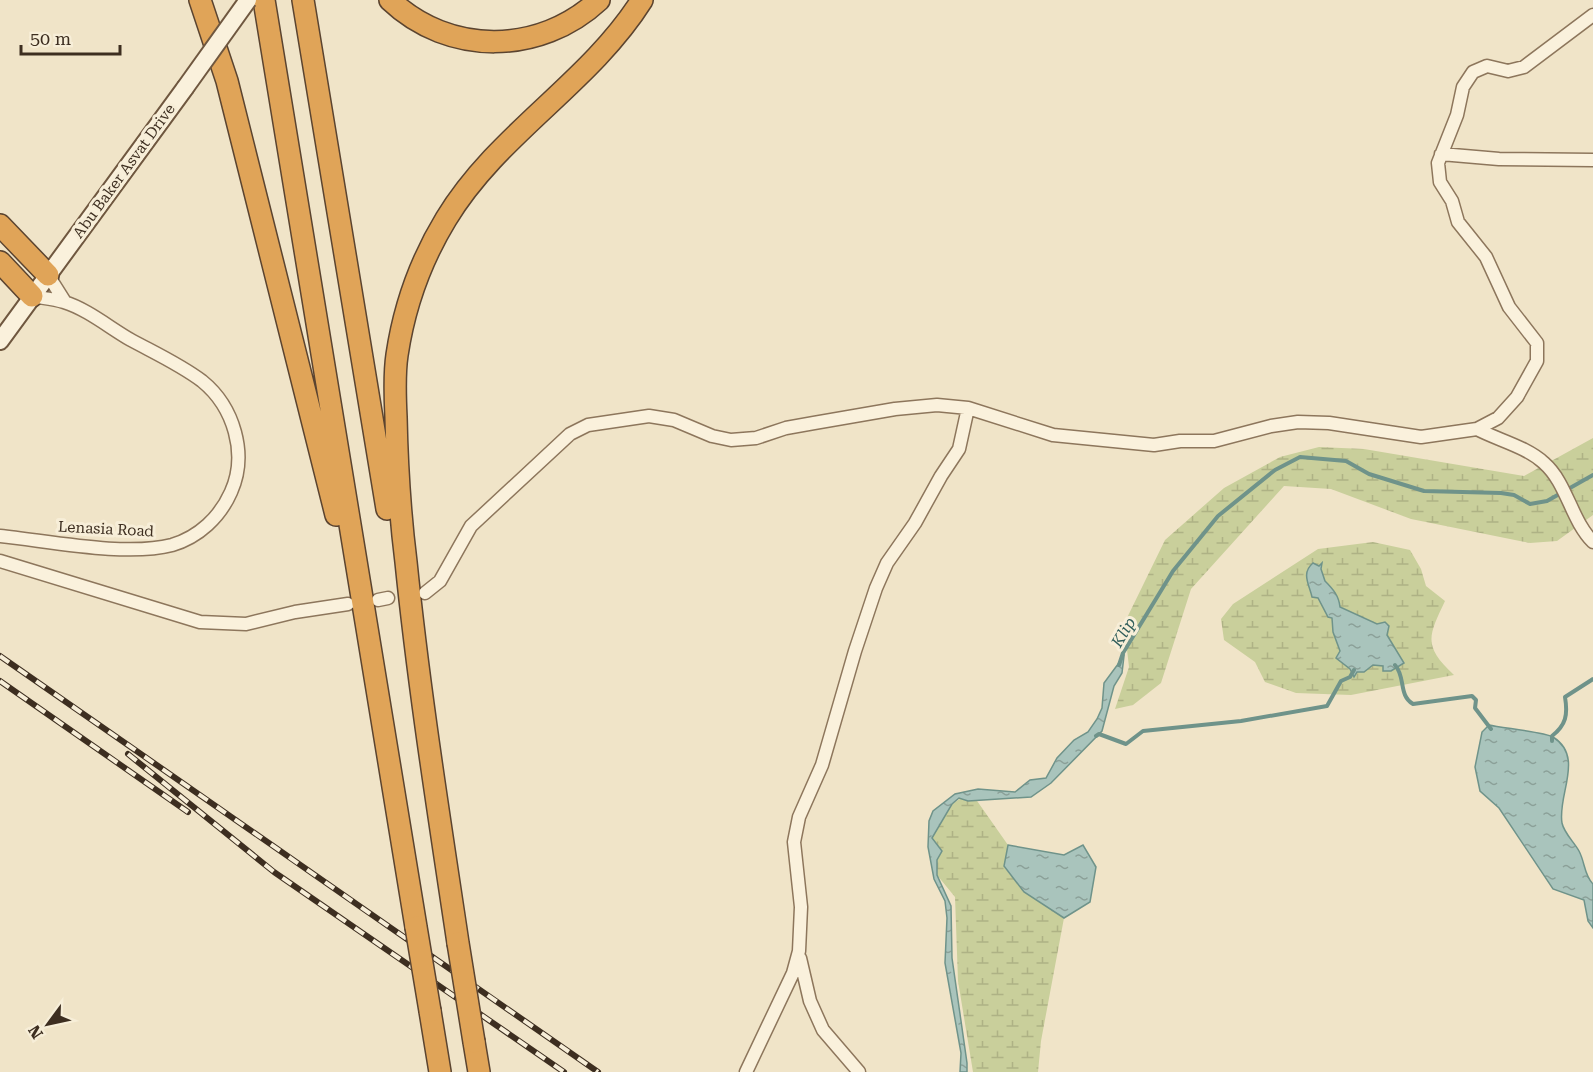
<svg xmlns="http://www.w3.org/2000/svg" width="1593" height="1072" font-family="'Roboto Serif',serif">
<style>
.wetland{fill:url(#wetland-marsh)}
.water{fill:url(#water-ripples);stroke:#6f938a;stroke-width:1.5}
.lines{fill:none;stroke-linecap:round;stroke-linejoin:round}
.stream{stroke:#6f938a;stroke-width:4}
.minor-casing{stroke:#8d765c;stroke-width:15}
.secondary-casing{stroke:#6f573f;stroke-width:20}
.motorway-casing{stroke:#5b4430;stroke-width:24}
.minor{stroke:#faf1dc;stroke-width:12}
.secondary{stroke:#faf1dc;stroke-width:16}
.motorway{stroke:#e0a458;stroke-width:21}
.rail-casing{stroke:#3d2e20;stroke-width:6}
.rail{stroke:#f7eed8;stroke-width:4;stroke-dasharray:11;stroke-linecap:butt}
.secondary-bridge-casing{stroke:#6f573f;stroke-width:20;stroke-linecap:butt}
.motorway-bridge-casing{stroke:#5b4430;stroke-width:24;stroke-linecap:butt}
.secondary-bridge{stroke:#faf1dc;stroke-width:16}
.motorway-bridge{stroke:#e0a458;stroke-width:21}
.labels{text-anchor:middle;stroke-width:6;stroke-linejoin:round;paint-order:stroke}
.street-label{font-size:15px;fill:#3d2e20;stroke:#f7eed8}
.water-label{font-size:16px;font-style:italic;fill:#2f5d5a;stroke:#f7eed8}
</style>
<defs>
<pattern id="wetland-marsh" width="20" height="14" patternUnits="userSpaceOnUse" patternTransform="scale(1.5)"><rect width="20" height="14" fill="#c9cf9b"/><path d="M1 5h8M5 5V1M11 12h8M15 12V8" fill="none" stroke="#aeb285"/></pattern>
<pattern id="water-ripples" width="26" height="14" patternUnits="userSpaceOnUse" patternTransform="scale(1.5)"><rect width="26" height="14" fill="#a9c4bc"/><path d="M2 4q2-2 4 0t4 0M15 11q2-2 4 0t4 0" fill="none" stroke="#8ba098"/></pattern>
</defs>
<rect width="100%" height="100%" fill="#f0e4c8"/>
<path class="wetland" d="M1593 438V515L1557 541 1530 543 1411 519 1331 489 1284 486 1191 589 1161 683 1133 705 1115 709 1129 667 1124 624 1165 540 1224 488 1280 457 1319 447 1364 449 1524 476Z
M1373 542 1410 550 1421 569 1426 586 1445 601C1428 637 1423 646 1454 675L1351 695 1296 693 1265 682 1255 662 1224 640 1221 619 1233 604 1318 549Z
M963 797 968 801 975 798 1008 845 1004 867 1024 892 1064 918 1041 1041 1038 1072H973L958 981 955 897 937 875 932 838 952 804Z"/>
<path class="water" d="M1313 563 1319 566 1322 563 1321 569 1325 581C1333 589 1339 596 1340 607L1377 624 1385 622 1389 626 1387 635 1404 663 1391 671H1383V666L1373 665 1364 672H1357L1354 677 1350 669 1336 658 1340 651 1333 632 1332 618 1328 617 1318 598 1312 597C1309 584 1301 573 1313 563Z
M1124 656 1122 673 1114 686 1102 731 1051 783 1031 797 968 801 959 798 952 804 932 838 942 851 937 860V875L951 906 952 958 967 1063V1072H960L961 1053 945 963 947 918 945 901 934 879 928 847 929 821 933 811 955 794 978 789 1015 792 1030 780 1046 778 1057 758 1074 740 1088 732 1097 719 1102 708 1104 683Z
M1489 725C1502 728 1544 732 1553 737 1585 757 1557 795 1562 823 1564 833 1574 842 1579 851 1585 862 1584 875 1593 884V928L1588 921 1584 900 1553 889 1499 808 1480 791 1475 767 1482 732Z
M1008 845 1064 855 1083 845 1096 867 1090 902 1064 918 1024 892 1004 866Z"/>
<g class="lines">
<path class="stream" d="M1119 665 1123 653 1173 571 1218 516 1275 470 1300 457 1346 461 1369 474 1424 491 1501 493 1514 495 1530 504 1547 501 1593 475
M1395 665C1406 677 1398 695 1413 704L1472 696 1476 700 1475 708 1491 729
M1096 736 1099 734 1126 744 1143 731 1241 721 1327 706 1341 681 1350 677 1354 670
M1552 741V736C1566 725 1568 715 1565 697L1593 679"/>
<g class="minor-casing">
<path id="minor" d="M1441 154 1499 159 1593 160
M48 275 65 302
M1477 429C1498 440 1527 447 1544 463 1567 483 1571 520 1593 542
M0 536C49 541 126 557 172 545 199 537 220 517 231 492 248 454 234 407 202 381 181 365 155 353 131 340 110 328 87 309 64 302 54 299 43 298 32 296
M0 561 200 622 246 624 295 612 348 604
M425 593 440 581 471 526 570 434 588 425 649 416 674 420 712 436 731 440 756 438 786 428 814 423 895 409 937 405 968 408 1053 435 1154 445 1180 441H1214L1271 426 1298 422 1329 423 1421 437 1477 429 1498 418 1517 397 1537 361V343L1509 307 1486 257 1458 222 1452 201 1440 182 1438 163 1457 115 1463 87 1473 72 1487 66 1508 71 1524 67 1593 15
M378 600 388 598
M800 958 810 1001 823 1030 859 1072
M746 1072 793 973 799 951 801 907 794 842 799 817 822 765 855 651 876 588 887 563 915 523 941 476 959 449 968 408"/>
</g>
<g class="secondary-casing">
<path id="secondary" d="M0 341 185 88"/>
</g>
<g class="motorway-casing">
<path id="motorway" d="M200 0 227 81 336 515
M264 0 416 927
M303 0 387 509
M390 0C449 56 540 55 599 0
M0 225 48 275
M0 262 32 296
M458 943C439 816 419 690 406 562 400 514 397 466 396 417 395 397 394 375 397 355 404 308 421 260 446 219 498 133 589 84 642 0
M430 1011 440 1072
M474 1042 479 1072"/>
</g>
<use href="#minor" class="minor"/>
<use href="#secondary" class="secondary"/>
<use href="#motorway" class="motorway"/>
<g class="rail-casing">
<path id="rail" d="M0 656 598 1072
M0 681 188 812
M128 754 274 872 564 1072"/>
</g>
<use href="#rail" class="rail"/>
<g class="secondary-bridge-casing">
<path id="secondary-bridge" d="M185 88 248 0"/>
</g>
<g class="motorway-bridge-casing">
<path id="motorway-bridge" d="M416 927 430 1011
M458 943 474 1042"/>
</g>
<use href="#secondary-bridge" class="secondary-bridge"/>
<use href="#motorway-bridge" class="motorway-bridge"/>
</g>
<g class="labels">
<g class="street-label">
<text transform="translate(124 171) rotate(-54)" y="5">Abu Baker Asvat Drive</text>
<text transform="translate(106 529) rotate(3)" y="5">Lenasia Road</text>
</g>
<g class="water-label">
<text transform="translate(1123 632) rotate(-60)" y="6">Klip</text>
</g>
</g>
<g transform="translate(48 1024) rotate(237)" stroke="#f7eed8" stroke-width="4.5" paint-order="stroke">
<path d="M0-4.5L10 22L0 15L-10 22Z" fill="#3d2e20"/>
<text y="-9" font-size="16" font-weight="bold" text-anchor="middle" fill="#3d2e20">N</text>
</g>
<path d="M21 45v9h99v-9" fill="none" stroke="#3d2e20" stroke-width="3"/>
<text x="30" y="45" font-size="18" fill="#3d2e20" stroke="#f7eed8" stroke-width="4.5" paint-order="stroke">50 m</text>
</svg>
